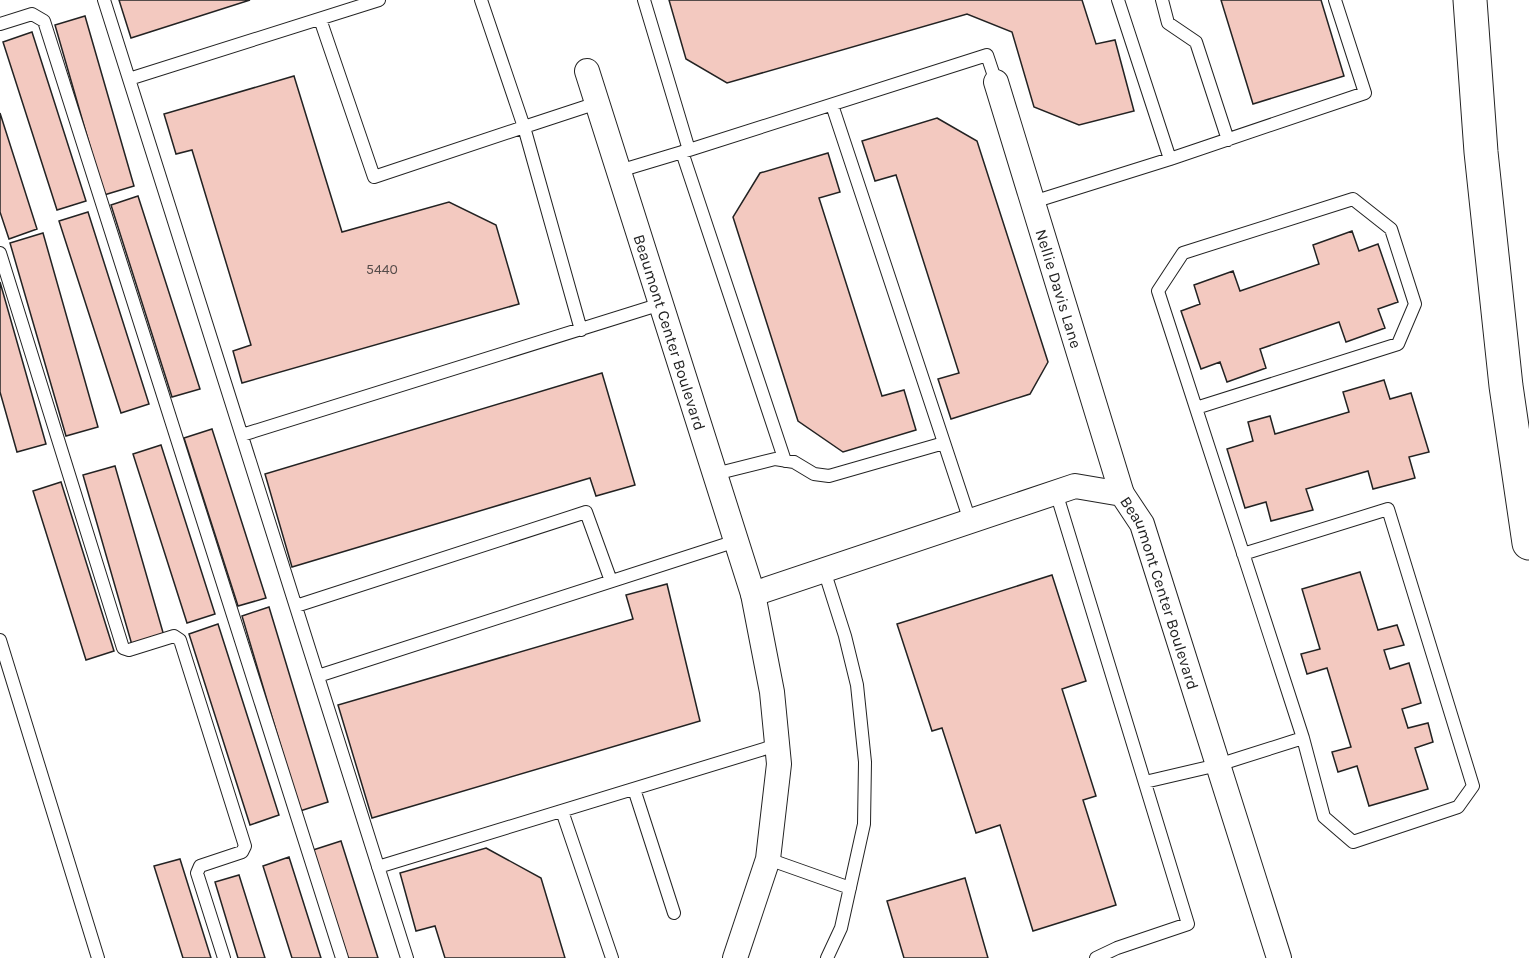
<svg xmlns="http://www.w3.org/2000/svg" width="1529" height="958" font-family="Karla,sans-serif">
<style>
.building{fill:#f3c9c0;stroke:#222;stroke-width:1.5}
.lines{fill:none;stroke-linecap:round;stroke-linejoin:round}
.lane-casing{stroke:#222;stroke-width:14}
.street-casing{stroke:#222;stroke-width:26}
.highway-casing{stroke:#222;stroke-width:35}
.lane{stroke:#fff;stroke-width:12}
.street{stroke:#fff;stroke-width:24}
.highway{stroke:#fff;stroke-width:33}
.labels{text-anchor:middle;stroke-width:4.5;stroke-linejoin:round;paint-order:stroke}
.number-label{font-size:14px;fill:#564c4a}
.street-label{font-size:16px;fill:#222;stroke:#fff}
</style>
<rect width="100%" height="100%" fill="#fff"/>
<path class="building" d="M119 0H250L131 38Z
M669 0H1082L1096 44 1115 40 1134 111 1079 125 1034 107 1012 32 967 14 727 83 686 59Z
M1221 0H1321L1344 76 1253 104Z
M85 16 134 186 104 195 55 25Z
M32 32 86 201 57 210 3 42Z
M294 76 342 232 449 202 496 225 519 304 242 383 233 351 251 345 192 150 176 154 164 114Z
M0 113 37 229 9 239 0 212Z
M937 118 977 141 1048 362 1030 394 951 419 938 379 959 373 896 175 875 181 862 141Z
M828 153 840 192 819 198 882 396 904 390 916 430 843 452 798 421 733 217 760 173Z
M138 196 200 389 172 397 111 205Z
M88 212 149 404 121 413 59 221Z
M1352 231 1359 251 1378 244 1398 302 1378 309 1385 328 1346 342 1339 322 1260 349 1266 368 1227 382 1220 362 1201 369 1181 311 1200 304 1194 285 1233 271 1240 291 1319 264 1313 245Z
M43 233 98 427 66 436 10 243Z
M0 282 46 444 17 452 0 392Z
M602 373 635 485 596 496 590 478 292 567 265 474Z
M1384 380 1390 399 1411 393 1429 452 1409 457 1415 478 1373 489 1368 471 1306 489 1313 510 1271 521 1266 502 1245 508 1227 449 1253 441 1248 422 1270 416 1275 434 1349 412 1343 392Z
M212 429 266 598 238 606 184 438Z
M161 445 215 614 187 623 133 454Z
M115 466 164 636 132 645 83 475Z
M61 482 114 651 86 660 33 491Z
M1360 572 1378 630 1397 625 1404 645 1384 650 1390 669 1409 663 1421 703 1402 709 1408 728 1428 723 1433 742 1415 748 1428 789 1369 806 1357 766 1338 772 1332 752 1351 747 1327 668 1307 674 1301 654 1320 649 1302 589Z
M1052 575 1086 681 1062 689 1096 796 1083 800 1116 905 1033 931 1000 825 976 833 942 728 932 731 897 624Z
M667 584 700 721 372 818 338 705 633 619 626 595Z
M269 607 328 802 300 811 242 616Z
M218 624 279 815 250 825 189 634Z
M341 841 378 958H348L313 850Z
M486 848 541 878 565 958H445L435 926 416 931 400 873Z
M289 857 321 958H292L263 866Z
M180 859 211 958H183L154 866Z
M239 875 265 958H238L215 882Z
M965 878 988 958H904L887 901Z"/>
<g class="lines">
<g class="lane-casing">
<path id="lane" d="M104 0 407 958
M481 0 524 127 597 103
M1162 0 1168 23 1196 42 1228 140
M320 19 374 177 524 127 581 330
M0 24 32 14 44 21 342 958
M129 79 379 0
M832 105 970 521
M689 150 987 55 996 82
M682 152 785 461
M1170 159 1365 93 1335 0
M619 171 689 150 644 0
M1033 202 1170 159 1118 0
M0 253 123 648 129 650 174 636 180 640 245 846 242 852 200 866 197 873 224 958
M242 435 661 304
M715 474 775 459 794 462 814 474 829 476 944 443
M1056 492 1188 924 1117 948 1096 958
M1243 554 1388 509 1473 786 1458 807 1353 842 1324 817 1303 738
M824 570 845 636 857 685 865 762 864 824 841 928 827 958
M296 606 586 512 611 581
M0 640 98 958
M318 676 736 541
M1145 782 1218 765 1303 738 1158 291 1183 253 1353 199 1391 229 1415 304 1398 344 1196 408
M634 789 674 913
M562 811 612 958
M768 859 850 888
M378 867 777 745"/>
</g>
<g class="street-casing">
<g id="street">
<path id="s1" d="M587 71 753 594 772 692 779 764 768 859 735 958"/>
<path id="s2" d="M996 82 1122 494"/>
<path id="s3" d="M753 594 1075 486 1122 494 1142 524 1279 958"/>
</g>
</g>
<g class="highway-casing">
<path id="highway" d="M1470 0 1481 152 1506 386 1529 543"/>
</g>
<use href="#lane" class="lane"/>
<use href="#street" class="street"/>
<use href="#highway" class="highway"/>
</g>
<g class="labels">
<g class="number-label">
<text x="382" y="274">5440</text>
</g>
<g class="street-label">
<text dy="6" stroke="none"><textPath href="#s2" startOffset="216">Nellie Davis Lane</textPath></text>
<text dy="6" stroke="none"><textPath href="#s1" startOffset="274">Beaumont Center Boulevard</textPath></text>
<text dy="6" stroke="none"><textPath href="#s3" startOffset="494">Beaumont Center Boulevard</textPath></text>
</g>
</g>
</svg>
